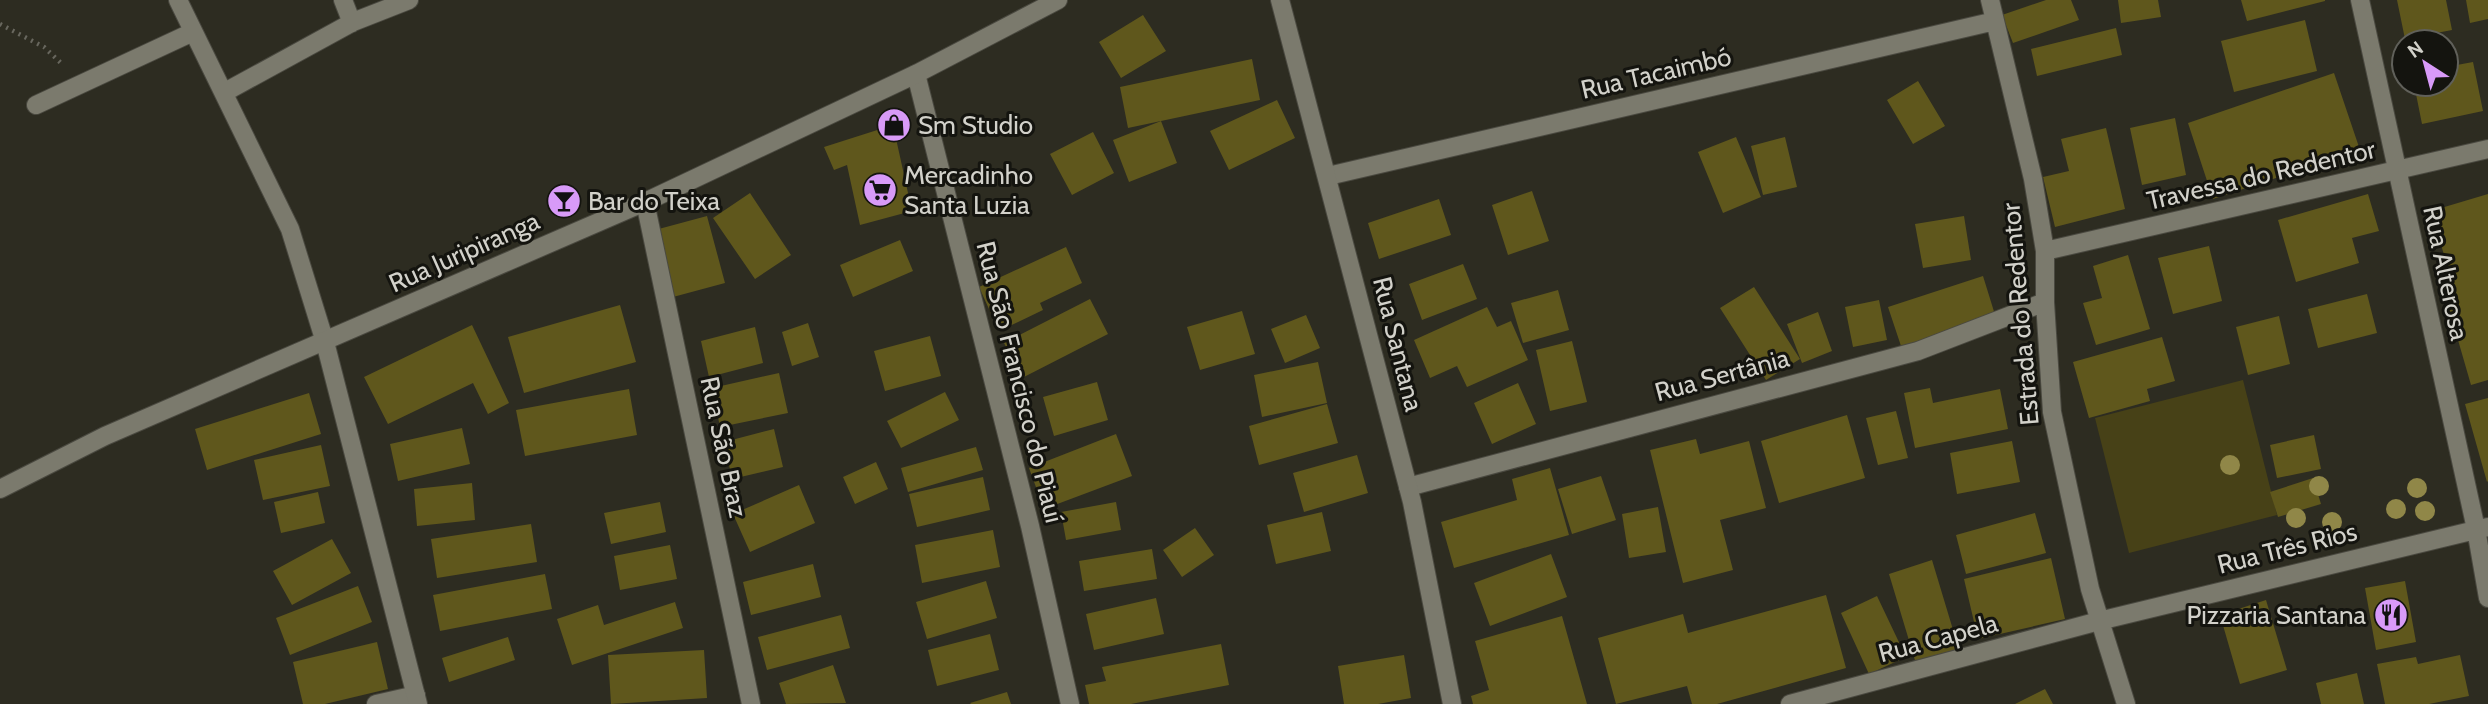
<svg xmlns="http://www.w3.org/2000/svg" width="2488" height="704" font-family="Cabin,sans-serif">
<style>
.green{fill:#474117}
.building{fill:#5f571c}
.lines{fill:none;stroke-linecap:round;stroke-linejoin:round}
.minor-casing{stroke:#4a4940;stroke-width:20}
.tertiary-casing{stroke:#4a4940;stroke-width:20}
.path{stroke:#68675e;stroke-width:4.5;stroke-dasharray:2 5;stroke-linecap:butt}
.minor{stroke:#7b7a6d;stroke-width:18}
.tertiary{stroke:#7b7a6d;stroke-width:18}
.tree{fill:#908748}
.labels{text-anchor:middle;stroke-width:6;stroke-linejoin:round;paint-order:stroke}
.street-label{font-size:26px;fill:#d2d1ca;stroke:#14140f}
.poi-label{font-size:26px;fill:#d2d1ca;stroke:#14140f;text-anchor:start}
</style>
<rect width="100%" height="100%" fill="#2d2c21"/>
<path class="green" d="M2243 380 2277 515 2129 553 2095 418Z"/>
<path class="building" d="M2046 0H2071L2079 20 2013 43 2002 15Z
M2118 0H2158L2161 17 2121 23Z
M2241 0H2325V1L2247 21Z
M2397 0H2446L2452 30 2405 39Z
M2466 0H2488V19L2470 23Z
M1143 15 1166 51 1121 78 1099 42Z
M2305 20 2317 71 2234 92 2221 41Z
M2116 28 2122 55 2037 76 2031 49Z
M1252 59 1260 100 1161 121 1177 163 1129 182 1113 140 1161 121 1128 128 1120 87Z
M2473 62 2483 111 2422 124 2414 84H2446V67Z
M2334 73 2360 150 2213 199 2188 123Z
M1918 81 1945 126 1913 144 1887 100Z
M1277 100 1295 138 1229 170 1210 131Z
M2175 118 2186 175 2142 185 2130 128Z
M893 125 912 211 860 225 847 165 834 170 824 147Z
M2106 128 2125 209 2055 227 2043 177 2069 171 2061 139Z
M1093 132 1114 173 1072 195 1050 154Z
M1736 137 1761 197 1723 213 1698 152Z
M1785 137 1797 187 1763 195 1751 146Z
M1532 191 1549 241 1508 255 1492 205Z
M750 193 791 255 755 279 713 218Z
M2368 194 2379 231 2352 238 2359 263 2296 282 2278 220Z
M2488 194V380L2471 385 2445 295 2455 292 2431 211Z
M1439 199 1451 235 1379 259 1368 223Z
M707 216 725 283 673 297 655 230Z
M1964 216 1971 260 1923 268 1915 224Z
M900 240 913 271 853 297 840 265Z
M2209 246 2222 301 2173 314 2158 258Z
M1066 247 1082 283 1040 303 1043 310 999 331 979 287Z
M2128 255 2150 329 2096 345 2083 303 2102 298 2093 266Z
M1463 264 1477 299 1422 320 1409 284Z
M1983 276 1996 318 1902 349 1888 307Z
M1754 287 1800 359 1766 380 1720 308Z
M1558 290 1569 330 1523 343 1511 303Z
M2367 294 2377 333 2318 348 2308 309Z
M1090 299 1108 334 1022 378 1004 343Z
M1879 300 1887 340 1853 347 1845 307Z
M620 305 636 362 524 393 508 337Z
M1487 307 1497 327 1511 321 1528 360 1467 387 1457 366 1430 378 1414 340Z
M1242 311 1255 354 1200 370 1187 327Z
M1818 312 1832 351 1802 363 1787 324Z
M1306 315 1320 348 1285 363 1271 329Z
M2279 316 2290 364 2248 375 2236 327Z
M808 323 819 357 792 366 782 332Z
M472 325 509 403 488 414 473 383 388 424 364 377Z
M755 327 763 363 709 377 701 341Z
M930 336 941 376 885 391 874 351Z
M2162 337 2175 381 2147 389 2150 401 2089 418 2073 362Z
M1572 341 1587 402 1550 411 1536 350Z
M1318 362 1327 403 1262 417 1254 375Z
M779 373 788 413 720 427 712 388Z
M1097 382 1108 420 1054 436 1043 397Z
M1518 383 1536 424 1492 444 1474 403Z
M1930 388 1933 403 2000 389 2008 429 1915 448 1904 393Z
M629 389 637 435 525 456 516 410Z
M945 392 959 420 901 448 887 421Z
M309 393 321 434 207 470 195 429Z
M2488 398V481L2487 482 2465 404Z
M1327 404 1338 443 1259 465 1249 426Z
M1896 411 1908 458 1878 465 1866 418Z
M1847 415 1865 478 1779 503 1761 441Z
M462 428 470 464 398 481 390 444Z
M774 429 783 467 732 479 724 442Z
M1116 434 1132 476 1044 509 1029 468Z
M2314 435 2321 469 2277 478 2270 445Z
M1696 439 1700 454 1749 441 1766 508 1720 520 1733 570 1683 583 1650 450Z
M2012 441 2020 482 1957 494 1950 453Z
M321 445 330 486 263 500 254 460Z
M976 447 983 470 908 492 901 468Z
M1357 455 1368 493 1304 512 1293 473Z
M876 462 888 489 855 504 843 477Z
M1550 468 1569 535 1454 568 1441 522 1517 500 1512 479Z
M1601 476 1616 520 1572 534 1558 489Z
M983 477 990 510 917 527 909 494Z
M2313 478 2321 504 2278 517 2270 492Z
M472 483 475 520 417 526 414 489Z
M799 485 815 523 750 552 733 514Z
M318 492 325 523 281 533 274 502Z
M660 502 666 532 611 544 604 513Z
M1116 502 1121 530 1066 540 1061 512Z
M1658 507 1666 552 1629 558 1622 514Z
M1322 512 1331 551 1276 564 1267 525Z
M2035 513 2046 553 1966 574 1956 535Z
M531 524 537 562 437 578 431 539Z
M1195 528 1214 555 1182 577 1163 550Z
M993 530 1000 567 922 583 915 545Z
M332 539 351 573 292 605 273 571Z
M670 545 677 579 620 590 614 556Z
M1152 549 1157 579 1084 591 1079 561Z
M1551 554 1567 597 1490 626 1474 583Z
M2051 558 2065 619 1978 639 1964 579Z
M1932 560 1960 653 1917 667 1889 574Z
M813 564 821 597 751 615 743 582Z
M545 574 552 609 440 631 433 595Z
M986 581 997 618 927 639 916 602Z
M2405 581 2416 642 2376 650 2365 588Z
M358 586 372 622 290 655 276 618Z
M1826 595 1846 668 1717 704H1692L1687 686 1616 704 1598 638 1683 614 1688 633Z
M1877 596 1906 657 1869 674 1841 613Z
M1156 598 1164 634 1094 650 1086 614Z
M2266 600 2287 670 2240 684 2220 615Z
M675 602 683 628 572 665 557 619 598 605 604 625Z
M841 615 850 648 767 670 758 637Z
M1562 616 1587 704H1473L1471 696 1489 690 1475 641Z
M990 634 999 670 937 686 928 650Z
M508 637 515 660 449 682 442 658Z
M377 642 388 689 325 704H303L293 662Z
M1221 644 1229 685 1131 704H1089L1085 685 1106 681 1102 667Z
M704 650 707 698 611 704 608 655Z
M1404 655 1411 698 1378 704H1344L1338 666Z
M2460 655 2469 696 2429 704H2385L2377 664 2416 657 2418 664Z
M833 665 846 703 786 704 779 683Z
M2357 673 2364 704H2321L2316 683Z
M2045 689 2053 704H2015Z
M1007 692 1011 704H971L970 703Z"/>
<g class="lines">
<g class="minor-casing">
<path id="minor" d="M178 0 290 229 325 342
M343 0 352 23
M1990 0 2033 179 2045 251V302L2052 412 2090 589 2126 704
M2360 0 2476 529 2488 598
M916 74 1030 526 1070 704
M225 92 353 22 409 0
M36 105 193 32
M1328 176 1995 21
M645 202 751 704
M2045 251 2488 149
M1408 487 1918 351 2045 302
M376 704 416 695
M1790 704 2099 621 2488 527"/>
</g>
<g class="tertiary-casing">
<path id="tertiary" d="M1280 0 1412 502 1452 704
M325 342 418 704
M0 489 105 436 645 202 916 74 1058 0"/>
</g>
<path class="path" d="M0 24 44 47 63 65"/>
<use href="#minor" class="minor"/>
<use href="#tertiary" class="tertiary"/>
</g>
<g class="tree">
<circle cx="2230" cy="465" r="10"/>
<circle cx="2319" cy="486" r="10"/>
<circle cx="2417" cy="488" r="10"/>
<circle cx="2396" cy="509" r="10"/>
<circle cx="2425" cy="511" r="10"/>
<circle cx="2296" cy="518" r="10"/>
<circle cx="2332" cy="522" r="10"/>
</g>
<defs>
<g id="shop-disc" transform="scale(1.75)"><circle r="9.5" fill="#d89af8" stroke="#14140f"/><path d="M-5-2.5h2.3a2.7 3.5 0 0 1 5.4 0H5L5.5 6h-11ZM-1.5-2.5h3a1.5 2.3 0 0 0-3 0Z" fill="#111"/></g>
<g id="supermarket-disc" transform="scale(1.75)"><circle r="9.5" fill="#d89af8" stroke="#14140f"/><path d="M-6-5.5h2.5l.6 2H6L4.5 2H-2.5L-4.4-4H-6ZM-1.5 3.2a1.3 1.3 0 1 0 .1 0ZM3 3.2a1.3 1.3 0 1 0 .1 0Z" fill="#111"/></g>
<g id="bar-disc" transform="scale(1.75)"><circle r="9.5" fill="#d89af8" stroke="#14140f"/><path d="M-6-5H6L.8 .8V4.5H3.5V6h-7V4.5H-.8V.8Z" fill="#111"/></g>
<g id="restaurant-disc" transform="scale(1.75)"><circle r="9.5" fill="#d89af8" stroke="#14140f"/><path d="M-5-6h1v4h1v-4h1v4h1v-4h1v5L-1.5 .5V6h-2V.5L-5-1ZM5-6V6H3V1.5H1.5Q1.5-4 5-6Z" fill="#111"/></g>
</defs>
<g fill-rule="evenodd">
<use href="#shop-disc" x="894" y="125"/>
<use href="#supermarket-disc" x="880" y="190"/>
<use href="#bar-disc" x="564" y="201"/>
<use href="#restaurant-disc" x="2391" y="615"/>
</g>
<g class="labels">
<g class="street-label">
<text transform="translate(1656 73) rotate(-13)" y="9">Rua Tacaimbó</text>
<text transform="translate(2261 175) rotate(-13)" y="9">Travessa do Redentor</text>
<text transform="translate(464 252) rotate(-24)" y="9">Rua Juripiranga</text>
<text transform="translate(2446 273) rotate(78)" y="9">Rua Alterosa</text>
<text transform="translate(2020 314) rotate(-95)" y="9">Estrada do Redentor</text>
<text transform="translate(1398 344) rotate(76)" y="9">Rua Santana</text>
<text transform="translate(1722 375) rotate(-15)" y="9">Rua Sertânia</text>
<text transform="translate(1020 382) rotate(76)" y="9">Rua São Francisco do Piauí</text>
<text transform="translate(724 447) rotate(78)" y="9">Rua São Braz</text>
<text transform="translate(2287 548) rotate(-14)" y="9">Rua Três Rios</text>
<text transform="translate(1938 638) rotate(-15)" y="9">Rua Capela</text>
</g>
<g class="poi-label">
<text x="918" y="134">Sm Studio</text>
<text x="904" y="184">Mercadinho<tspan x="904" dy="30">Santa Luzia</tspan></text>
<text x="588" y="210">Bar do Teixa</text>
<text x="2366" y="624" text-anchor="end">Pizzaria Santana</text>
</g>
</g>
<g transform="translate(2425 63) rotate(324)"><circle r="33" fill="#14140f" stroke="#60605a" stroke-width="2"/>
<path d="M0-5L12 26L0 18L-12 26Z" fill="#d89af8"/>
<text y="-10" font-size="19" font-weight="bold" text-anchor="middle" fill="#d2d1ca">N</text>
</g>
</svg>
